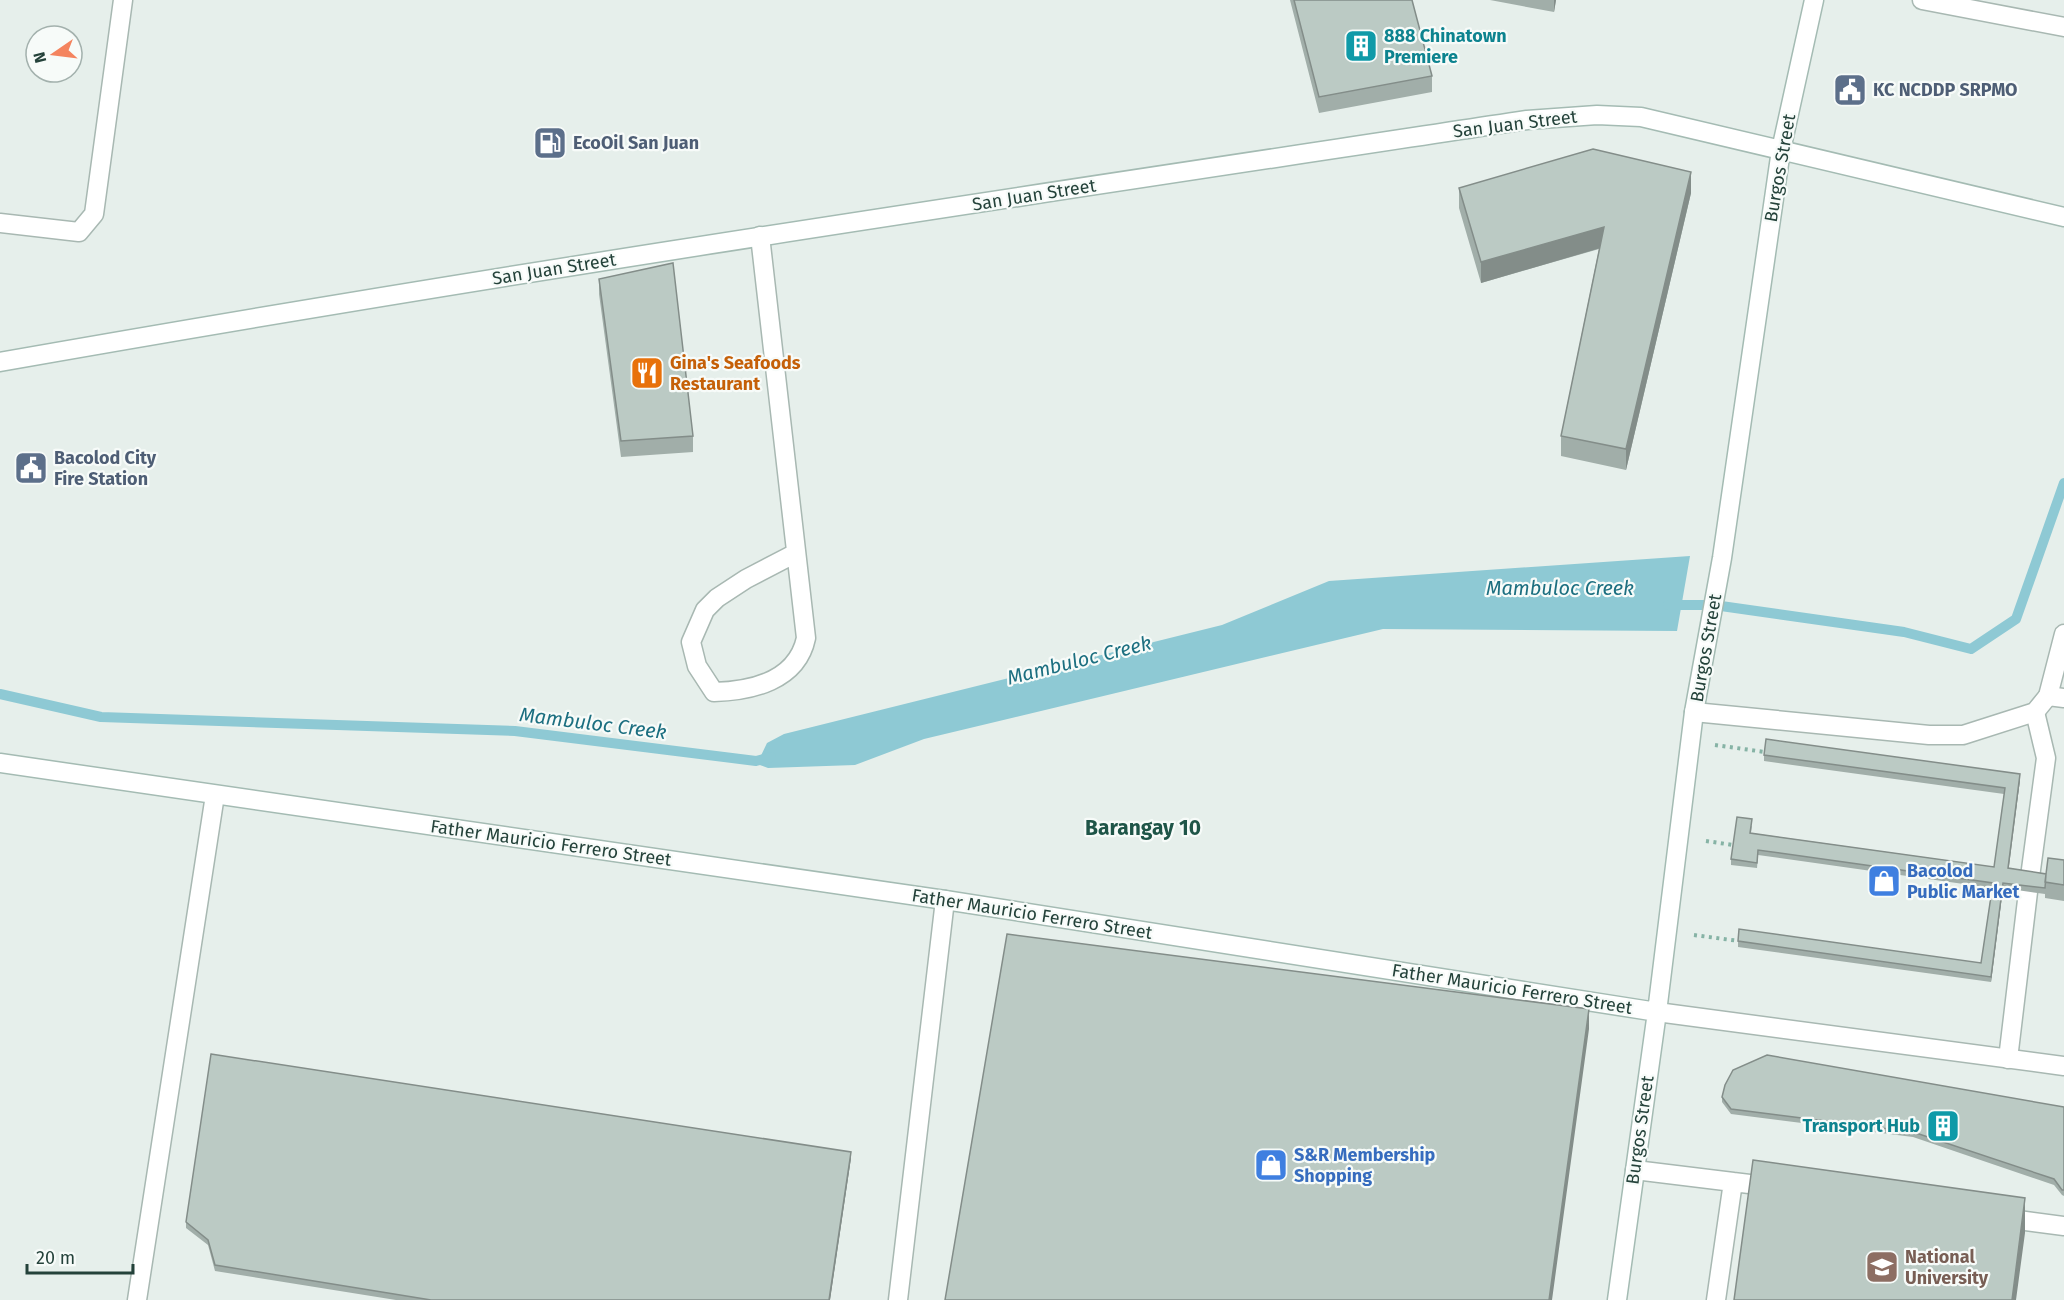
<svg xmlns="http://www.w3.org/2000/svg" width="2064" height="1300" font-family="'Fira Sans',sans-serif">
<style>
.water{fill:#8ec9d4}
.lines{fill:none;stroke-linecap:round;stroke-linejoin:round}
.stream{stroke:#8ec9d4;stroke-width:10}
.lane-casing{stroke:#a8b8b2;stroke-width:21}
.street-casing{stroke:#a8b8b2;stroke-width:21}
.secondary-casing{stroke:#a4bbb3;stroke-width:21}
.path{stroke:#86b3a5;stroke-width:4;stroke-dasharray:3 4.5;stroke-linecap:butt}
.lane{stroke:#fff;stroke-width:18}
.street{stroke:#fff;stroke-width:18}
.secondary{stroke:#fff;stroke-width:18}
.wall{fill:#a1aea9}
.shaded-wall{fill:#838d89}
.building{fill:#bbcac4;stroke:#838d89;stroke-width:1.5}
.labels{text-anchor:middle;stroke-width:4.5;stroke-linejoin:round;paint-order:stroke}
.culture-label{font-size:18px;font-weight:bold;fill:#0d838f;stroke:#f7fbf9;text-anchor:start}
.service-label{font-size:18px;font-weight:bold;fill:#4e5e75;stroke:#f7fbf9;text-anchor:start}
.street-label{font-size:18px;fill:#24423a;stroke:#f7fbf9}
.food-label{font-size:18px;font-weight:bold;fill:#c56008;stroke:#f7fbf9;text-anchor:start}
.shop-label{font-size:18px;font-weight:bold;fill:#366cbe;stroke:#f7fbf9;text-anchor:start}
.education-label{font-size:18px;font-weight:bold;fill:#785e54;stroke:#f7fbf9;text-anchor:start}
.water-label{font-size:20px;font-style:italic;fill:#1c6f80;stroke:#f7fbf9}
.quarter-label{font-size:21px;font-weight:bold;fill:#1f5548;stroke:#f7fbf9}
</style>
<rect width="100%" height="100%" fill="#e6efeb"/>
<path class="water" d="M1690 556 1677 631 1383 629 924 739 855 765 768 768 757 764 767 743 784 734 1222 625 1329 581Z"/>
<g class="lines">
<path class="stream" d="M1668 605H1714L1904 632 1971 649 2016 619 2064 483
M0 694 101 717 515 731 756 761 771 757"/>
<g class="lane-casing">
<path id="lane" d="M1922 0 2064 27
M0 223 79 232 94 214 123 0
M760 236 806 638C797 681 751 691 714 692L697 666 691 642 705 610 717 598 746 579 796 553
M2048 696 2064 698
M2030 877 2046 758 2035 712
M2008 1059 2028 892
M1635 1170 1774 1187
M2003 1218 2064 1226
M137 1300 215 795
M898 1300 945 900
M1716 1300 1733 1182"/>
</g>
<g class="street-casing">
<path id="street" d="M1694 712 1929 735H1963L2035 712 2048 696 2064 634
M1657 1012 2064 1066"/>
</g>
<g class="secondary-casing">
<path id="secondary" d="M0 362C508 272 1018 197 1527 120L1597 115 1641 117 2064 217
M0 763 945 900 1657 1012
M1617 1300 1657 1012 1694 712 1722 558 1781 150 1814 0"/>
</g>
<path class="path" d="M1715 745 1765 752
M1706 841 1733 845
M1694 935 1739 941"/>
<use href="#lane" class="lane"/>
<use href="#street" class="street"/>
<use href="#secondary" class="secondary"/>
</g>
<path class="wall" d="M1290 0H1412L1432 76V92L1319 113Z
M1490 0H1556L1554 12Z
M1459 188 1691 193 1626 470 1561 456V436L1599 249 1481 283 1459 208Z
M599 279 693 436V452L621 457 599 294Z
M1764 755 2020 780 2008 868 2046 874 2064 860V901L2045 898V894L2003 888 1991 982 1738 947V941L1981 963 1992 888 1758 855 1757 868 1731 865V859L1752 825 1751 833 1994 867 2004 794 1764 761Z
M1722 1097 2064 1107V1196L2062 1195 2054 1185 1913 1137 1731 1114 1722 1102Z
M851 1158 830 1300H396L215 1271 208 1245 186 1228V1222Z"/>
<path class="shaded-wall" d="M1554 0H1556L1554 12Z
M1691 172V193L1626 470V449Z
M1604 227V247L1481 283V262Z
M2020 774V780L2008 874V868Z
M2003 883V888L1991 982V977Z
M1589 1009V1029L1552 1300H1549Z
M851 1152V1158L830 1300H829Z
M2025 1198V1233L2016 1300H2012Z"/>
<path class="building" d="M1294 0H1412L1432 76 1319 97Z
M1593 149 1691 172 1626 449 1561 436 1604 227 1481 262 1459 188Z
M673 263 693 436 621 441 599 279Z
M1766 739 2020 774 2008 868 2046 874 2045 888 2003 883 1991 977 1738 941 1739 929 1981 963 1993 883 1758 850 1757 863 1731 859 1737 817 1752 819 1750 833 1994 867 2005 788 1764 755Z
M2048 858 2064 860V885L2045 882Z
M1007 934 1589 1009 1549 1300H945Z
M211 1054 851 1152 829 1300H431L215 1265 208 1240 186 1222Z
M1767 1055 2064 1107V1190H2062L2054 1179 1913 1132 1731 1109 1722 1097 1725 1085 1733 1070Z
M1753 1160 2025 1198 2012 1300H1734Z"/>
<defs>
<g id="building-square" transform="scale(1.725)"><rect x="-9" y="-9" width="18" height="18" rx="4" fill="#0f9aa8" stroke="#f7fbf9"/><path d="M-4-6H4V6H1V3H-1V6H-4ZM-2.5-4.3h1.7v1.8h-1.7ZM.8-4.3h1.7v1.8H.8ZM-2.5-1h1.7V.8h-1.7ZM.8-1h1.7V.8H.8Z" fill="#fff"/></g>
<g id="civic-square" transform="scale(1.725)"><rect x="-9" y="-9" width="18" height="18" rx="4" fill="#5c6f8a" stroke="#f7fbf9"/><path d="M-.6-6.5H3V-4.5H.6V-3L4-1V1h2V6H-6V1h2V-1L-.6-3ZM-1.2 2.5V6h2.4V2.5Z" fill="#fff"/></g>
<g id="fuel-square" transform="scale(1.725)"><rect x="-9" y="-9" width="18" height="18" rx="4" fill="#5c6f8a" stroke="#f7fbf9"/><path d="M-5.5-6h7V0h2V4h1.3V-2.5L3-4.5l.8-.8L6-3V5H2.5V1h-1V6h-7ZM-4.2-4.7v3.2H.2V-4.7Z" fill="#fff"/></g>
<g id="restaurant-square" transform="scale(1.725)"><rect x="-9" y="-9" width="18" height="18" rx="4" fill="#e8710a" stroke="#f7fbf9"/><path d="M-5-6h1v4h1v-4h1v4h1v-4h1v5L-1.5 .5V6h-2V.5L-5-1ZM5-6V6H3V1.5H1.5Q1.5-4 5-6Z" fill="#fff"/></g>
<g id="shop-square" transform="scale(1.725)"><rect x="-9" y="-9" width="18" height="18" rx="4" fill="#3f7fe0" stroke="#f7fbf9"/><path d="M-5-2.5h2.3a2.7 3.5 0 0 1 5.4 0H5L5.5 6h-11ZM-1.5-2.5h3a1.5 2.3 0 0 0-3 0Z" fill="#fff"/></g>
<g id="university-square" transform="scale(1.725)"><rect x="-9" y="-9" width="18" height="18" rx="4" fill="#8d6e63" stroke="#f7fbf9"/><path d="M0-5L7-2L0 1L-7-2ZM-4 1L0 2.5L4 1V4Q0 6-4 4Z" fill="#fff"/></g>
</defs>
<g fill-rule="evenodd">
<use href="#building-square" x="1361" y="46"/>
<use href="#civic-square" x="1850" y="90"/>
<use href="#fuel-square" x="550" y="143"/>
<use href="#restaurant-square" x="647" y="373"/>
<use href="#civic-square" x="31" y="468"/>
<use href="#shop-square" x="1884" y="881"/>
<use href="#building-square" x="1943" y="1126"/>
<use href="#shop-square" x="1271" y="1165"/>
<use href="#university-square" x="1882" y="1267"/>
</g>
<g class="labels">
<g class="culture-label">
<text x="1384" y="42">888 Chinatown<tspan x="1384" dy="21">Premiere</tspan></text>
<text x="1920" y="1132" text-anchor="end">Transport Hub</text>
</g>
<g class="service-label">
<text x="1873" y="96">KC NCDDP SRPMO</text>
<text x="573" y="149">EcoOil San Juan</text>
<text x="54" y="464">Bacolod City<tspan x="54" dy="21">Fire Station</tspan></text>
</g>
<g class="street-label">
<text transform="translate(1515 124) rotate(-7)" y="6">San Juan Street</text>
<text transform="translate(1780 168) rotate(-80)" y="6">Burgos Street</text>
<text transform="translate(1034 195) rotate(-9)" y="6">San Juan Street</text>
<text transform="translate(554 269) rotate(-9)" y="6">San Juan Street</text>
<text transform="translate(1706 648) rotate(-80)" y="6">Burgos Street</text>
<text transform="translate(551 843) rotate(8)" y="6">Father Mauricio Ferrero Street</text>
<text transform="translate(1032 914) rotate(9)" y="6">Father Mauricio Ferrero Street</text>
<text transform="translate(1512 989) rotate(9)" y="6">Father Mauricio Ferrero Street</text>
<text transform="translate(1640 1130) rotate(-82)" y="6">Burgos Street</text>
</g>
<g class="food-label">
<text x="670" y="369">Gina's Seafoods<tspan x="670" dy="21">Restaurant</tspan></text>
</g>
<g class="shop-label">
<text x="1907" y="877">Bacolod<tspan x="1907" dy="21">Public Market</tspan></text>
<text x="1294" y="1161">S&amp;R Membership<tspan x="1294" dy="21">Shopping</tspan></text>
</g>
<g class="education-label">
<text x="1905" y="1263">National<tspan x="1905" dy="21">University</tspan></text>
</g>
<g class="water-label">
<text x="1560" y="595">Mambuloc Creek</text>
<text transform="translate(1079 660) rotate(-14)" y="7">Mambuloc Creek</text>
<text transform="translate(593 723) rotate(7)" y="7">Mambuloc Creek</text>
</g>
<g class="quarter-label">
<text x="1143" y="835">Barangay 10</text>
</g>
</g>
<g transform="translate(54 54) rotate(256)"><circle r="28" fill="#f7fbf9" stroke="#a3b1ad" stroke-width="1.5"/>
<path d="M0-4.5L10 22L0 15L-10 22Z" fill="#f4845f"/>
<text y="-9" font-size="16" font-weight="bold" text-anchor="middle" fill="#24423a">N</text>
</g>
<path d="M27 1264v9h106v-9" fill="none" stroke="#24423a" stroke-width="3"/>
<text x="36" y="1264" font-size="18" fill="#24423a" stroke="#f7fbf9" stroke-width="4.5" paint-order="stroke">20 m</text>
</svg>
